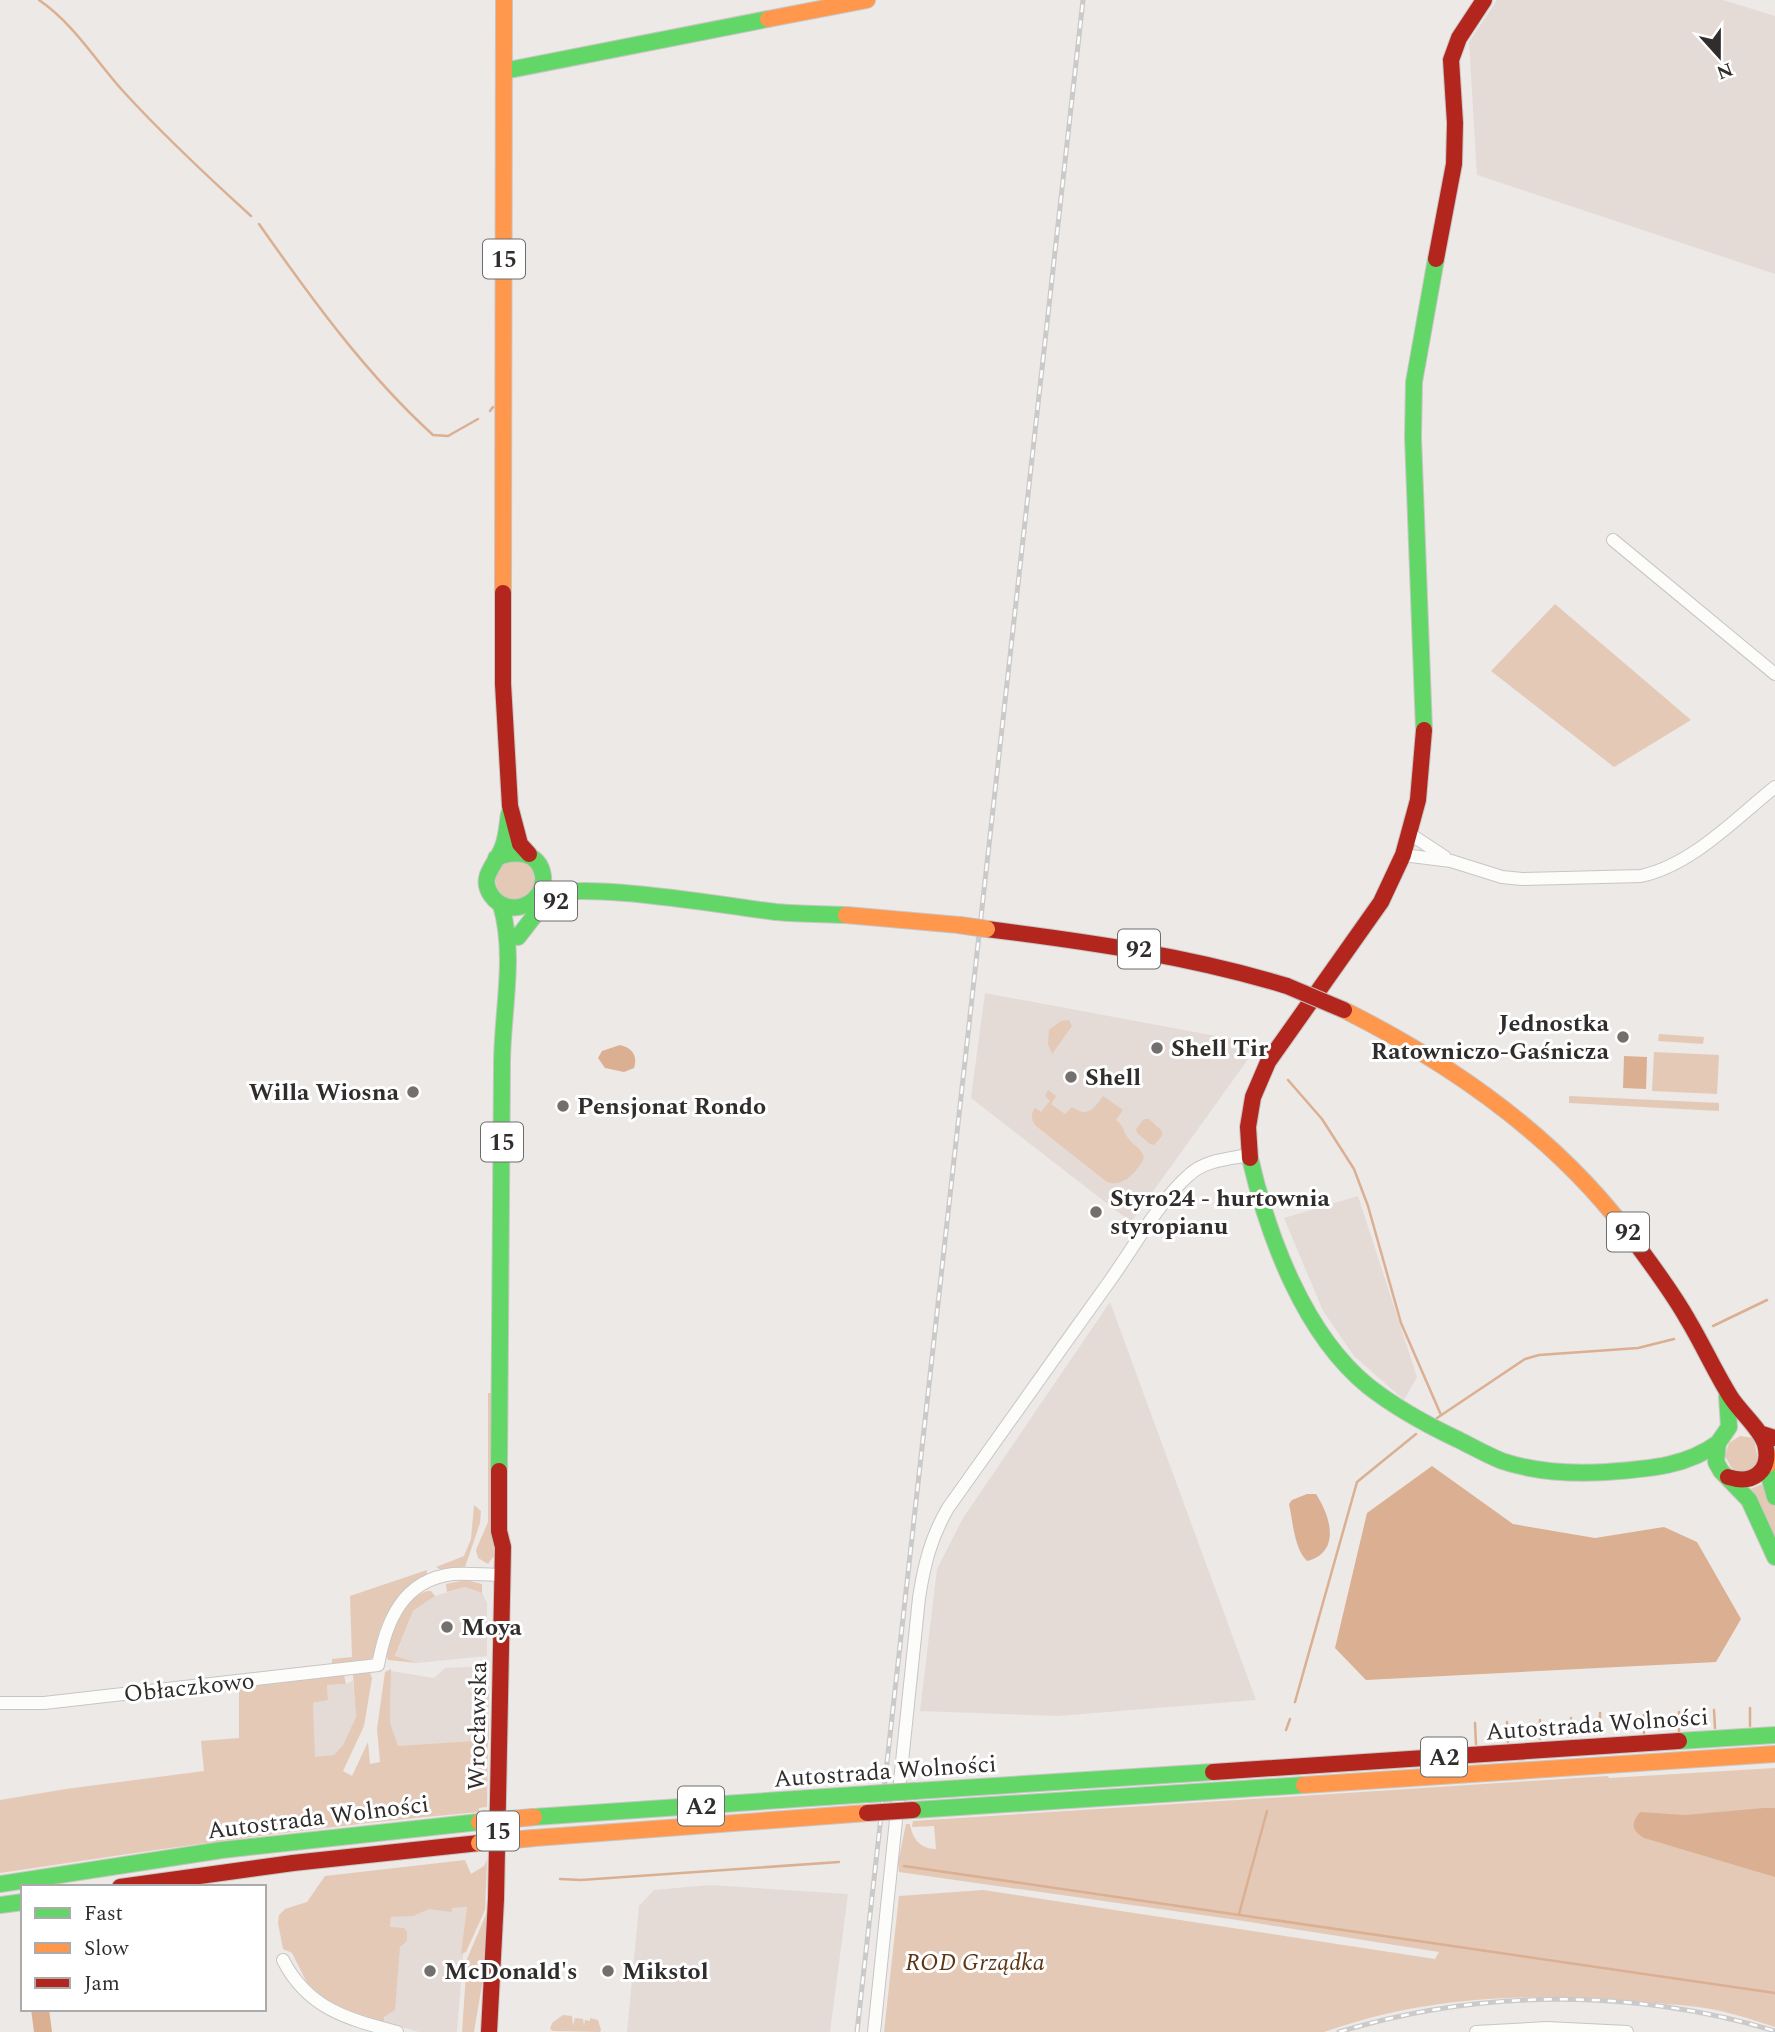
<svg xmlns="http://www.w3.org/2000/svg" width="1775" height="2032" font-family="Spectral,serif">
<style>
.built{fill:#e4dbd6}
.green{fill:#e5c9b7}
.water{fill:#dbaf91}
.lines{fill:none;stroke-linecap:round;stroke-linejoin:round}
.stream{stroke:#dbaf91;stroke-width:2.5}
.street-casing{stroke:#c8c6c4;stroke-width:14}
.fast-casing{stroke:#c8c6c4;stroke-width:18}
.slow-casing{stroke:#c8c6c4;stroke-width:18}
.jam-casing{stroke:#c8c6c4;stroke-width:18}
.street{stroke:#fcfcfb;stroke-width:12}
.fast{stroke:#63d668;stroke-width:16}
.slow{stroke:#ff974d;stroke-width:16}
.jam{stroke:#b3261e;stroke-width:16}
.rail-casing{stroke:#cbcaca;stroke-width:5}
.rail{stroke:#fff;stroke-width:2.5;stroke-dasharray:8;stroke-linecap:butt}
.fast-bridge-casing{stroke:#c2bbb6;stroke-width:18;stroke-linecap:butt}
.slow-bridge-casing{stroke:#c2bbb6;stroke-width:18;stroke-linecap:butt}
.jam-bridge-casing{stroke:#c2bbb6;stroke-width:18;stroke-linecap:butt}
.fast-bridge{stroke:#63d668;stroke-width:16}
.slow-bridge{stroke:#ff974d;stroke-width:16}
.jam-bridge{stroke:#b3261e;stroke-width:16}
.poi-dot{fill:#726f6d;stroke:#fff;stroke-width:2.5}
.labels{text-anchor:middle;stroke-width:6;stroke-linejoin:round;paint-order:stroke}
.shield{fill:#fff;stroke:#6e6c6b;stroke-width:2}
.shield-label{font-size:23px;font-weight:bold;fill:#302d2c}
.poi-label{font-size:24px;font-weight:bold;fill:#302d2c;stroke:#fff;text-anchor:start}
.street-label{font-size:24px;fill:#302d2c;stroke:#fff}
.park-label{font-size:24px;font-style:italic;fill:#5d3414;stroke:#fff}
</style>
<rect width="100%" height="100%" fill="#ece9e7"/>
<path class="built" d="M1497 0H1723L1775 16V274L1477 175 1469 42Z
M985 993 1259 1044 1131 1222 971 1098Z
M1358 1196 1417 1377 1404 1400 1354 1356 1323 1311 1284 1218Z
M1110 1302 1256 1700 1058 1716 920 1711 937 1569 963 1518Z
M465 1587 482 1593 487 1603V1656L417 1663 395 1657 413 1611 435 1596Z
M487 1666 489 1740 398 1747 390 1722 391 1671 434 1678 445 1668Z
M353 1681 356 1717 343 1745 334 1755 314 1758 313 1703 328 1700 327 1685 346 1684Z
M710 1885 848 1894 830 2032H627L639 1906 654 1890Z
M467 1907 457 2032H419L384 2022 391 1911Z"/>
<path class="green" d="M1555 604 1691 720 1614 767 1491 671Z
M509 858 533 867 535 889 516 902 497 893 495 869Z
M1069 1020 1072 1026 1052 1054 1048 1044 1049 1030 1061 1021Z
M1659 1034 1704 1037 1703 1044 1658 1041Z
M1654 1052 1719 1055 1717 1094 1652 1091Z
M1048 1090 1056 1096 1051 1104 1065 1114 1072 1107C1087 1118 1094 1109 1103 1096L1123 1110 1116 1120C1126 1128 1122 1131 1129 1139 1135 1147 1142 1148 1144 1158 1137 1171 1124 1188 1107 1182L1036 1126C1031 1120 1030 1115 1035 1108L1041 1112 1050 1101 1045 1096Z
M1569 1096 1719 1103V1111L1569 1103Z
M1144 1119H1149L1162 1131V1136L1154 1145 1150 1144 1137 1133 1136 1129Z
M488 1393H493L494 1556 488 1564 478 1558 476 1550 488 1522Z
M1740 1436 1754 1438 1759 1467 1739 1473 1731 1467 1725 1456 1729 1443Z
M1765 1483 1775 1506V1547L1750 1489Z
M474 1505 481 1511 480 1523 465 1567C457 1572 443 1572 436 1567L464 1556 471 1539Z
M427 1570 426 1579C392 1600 380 1616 374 1656L370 1660 332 1666V1659L352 1657 350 1596Z
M466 1580 482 1584V1593L465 1587 447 1592 446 1584Z
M427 1591H431L435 1596 413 1611 395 1656 417 1663 388 1660 386 1656C393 1630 400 1601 427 1591Z
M479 1664H486L489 1667 487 1807 479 1808V1812C318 1826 159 1849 0 1873V1800L66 1789 204 1771 201 1741 239 1738V1686L344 1675 346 1684 327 1685 328 1700 313 1703 315 1757 334 1755 343 1745 356 1717 353 1675 356 1672 370 1673 372 1678 364 1726 343 1771 352 1776 368 1742 370 1764 380 1762 377 1729 385 1672 391 1669 390 1722 398 1746 489 1740 487 1667H477Z
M1775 1768V2027C1751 2019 1723 2010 1698 2007 1675 2004 1652 2003 1629 2001 1521 1993 1427 1996 1324 2032H884L899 1896 983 1890 1435 1959 1439 1952 1237 1920 899 1872 898 1863 906 1824H910C912 1838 920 1849 936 1849L934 1826 912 1827 913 1821 1608 1776 1609 1778Z
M465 1860 471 1874 484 1866 487 1860 485 1910 466 1952 461 1954 467 1907 452 1908V1912L429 1909 413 1916 391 1917 390 1927 404 1928 407 1932V1941L400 1947 395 2010 384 2017V2022L352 2012 326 2000 307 1983 292 1953 283 1949 278 1923 279 1915 285 1909 307 1902 325 1876Z
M487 1912 488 1949 474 2032H462L467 1959Z
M563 2015 572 2016 573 2025 575 2018 583 2019 584 2026 585 2020 590 2021V2018L598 2020 601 2030 600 2032 553 2031 550 2029 552 2023Z"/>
<path class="water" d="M620 1045C632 1048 638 1055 634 1068L624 1072 605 1068 598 1058 602 1051Z
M1624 1056 1647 1057 1646 1089 1623 1088Z
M1432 1466 1513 1524 1595 1538 1664 1527 1697 1542 1741 1619 1716 1662 1366 1680 1335 1648 1367 1513Z
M1307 1494H1316C1331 1517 1341 1552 1307 1561 1294 1548 1293 1522 1289 1504L1292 1500Z
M1764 1808H1775V1877L1644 1838C1631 1830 1631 1823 1640 1812L1685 1815Z
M31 2009H49L52 2032H34Z"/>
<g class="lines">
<path class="stream" d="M39 0C74 24 95 60 123 91 163 135 207 176 251 216
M259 224C311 298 366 374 433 435L448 436 478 419
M490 411 493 407
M1288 1080 1322 1119 1354 1169 1368 1206 1401 1323 1441 1415
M1713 1326 1767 1300
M1437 1418 1525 1359 1539 1355 1638 1348 1674 1339
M1295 1702 1357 1482 1416 1434
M1750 1708V1726
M1714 1710 1715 1728
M1679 1712V1731
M1600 1713V1734
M1571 1718 1572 1736
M1507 1722 1508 1742
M1475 1723 1476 1744
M1286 1730 1290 1719
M1644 1733V1714
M1540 1739V1720
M904 1866 1775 1993
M560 1879 581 1880 839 1862
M1239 1914 1267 1811"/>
<g class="street-casing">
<path id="street" d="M1613 540 1775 674
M1410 834 1445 857
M1403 855 1451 861 1502 877 1522 879 1641 876C1692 865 1735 819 1775 787
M0 1703H44L378 1665C386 1622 402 1580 453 1574 469 1573 486 1575 503 1575
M283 1960C308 2009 348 2019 397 2032
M874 2032 919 1598C924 1565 931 1537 948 1508 1002 1432 1055 1357 1109 1282 1132 1250 1160 1200 1189 1175 1205 1160 1228 1159 1249 1155
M1476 2032 1547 2028 1627 2032"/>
</g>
<g class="fast-casing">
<path id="fast" d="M504 71 768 19
M1424 730 1413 437 1414 382 1436 259
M496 858C514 850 540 851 543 876 546 904 508 920 491 895 478 876 497 864 503 846 507 836 507 825 509 814
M536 899C567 877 731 907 776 912 799 914 823 914 846 915
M518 937 535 915 551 903
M1250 1158C1268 1236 1304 1334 1368 1386 1396 1408 1427 1425 1459 1440 1473 1447 1487 1455 1502 1461 1535 1472 1573 1474 1607 1472 1646 1469 1686 1467 1718 1443
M1727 1396 1729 1427 1718 1443 1716 1462 1721 1471 1749 1500 1775 1557
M1767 1469 1775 1497
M499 1471C500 1335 501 1200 502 1065 502 1012 516 956 501 905
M1679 1741 1775 1735
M916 1791 1213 1772
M913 1810 1304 1785
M534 1817 869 1794
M0 1884 222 1850 479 1822
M0 1905 23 1902"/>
</g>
<g class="slow-casing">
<path id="slow" d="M768 19 867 0
M503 593 504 0
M846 915 959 925
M1344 1010C1458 1067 1565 1143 1640 1249
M1769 1464 1775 1458
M1304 1785 1775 1754
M534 1838 867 1813"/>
</g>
<g class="jam-casing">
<path id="jam" d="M1436 259 1454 164 1455 123 1451 60 1459 38 1484 0
M503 593V684L510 806 520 844 529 854
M987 929C1089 942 1189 956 1287 986
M1250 1158 1248 1127 1253 1097 1268 1062 1381 902 1403 855 1418 800 1424 730
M1640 1249C1657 1272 1674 1295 1688 1320 1703 1345 1715 1372 1730 1396 1739 1411 1760 1428 1765 1444 1772 1471 1753 1485 1728 1477
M1762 1434 1775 1438
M1213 1772 1679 1741
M120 1887 293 1863 479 1843
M489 2032 496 1899 503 1547 499 1531V1471"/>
</g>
<use href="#street" class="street"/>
<use href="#fast" class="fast"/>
<use href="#slow" class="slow"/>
<use href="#jam" class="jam"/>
<g class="rail-casing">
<path id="rail" d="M857 2032 1083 0
M1339 2032C1481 1989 1633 1988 1775 2031"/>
</g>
<use href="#rail" class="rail"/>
<g class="fast-bridge-casing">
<path id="fast-bridge" d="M869 1794 916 1791"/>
</g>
<g class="slow-bridge-casing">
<path id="slow-bridge" d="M959 925 987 929
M479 1822 534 1817
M479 1843 534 1838"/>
</g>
<g class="jam-bridge-casing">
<path id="jam-bridge" d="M1287 986 1344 1010
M867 1813 913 1810"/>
</g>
<use href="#fast-bridge" class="fast-bridge"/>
<use href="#slow-bridge" class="slow-bridge"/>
<use href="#jam-bridge" class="jam-bridge"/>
</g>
<g class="poi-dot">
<circle cx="1623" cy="1037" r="7"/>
<circle cx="1157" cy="1048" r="7"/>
<circle cx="1071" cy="1077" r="7"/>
<circle cx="413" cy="1092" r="7"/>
<circle cx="563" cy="1106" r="7"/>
<circle cx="1096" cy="1212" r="7"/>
<circle cx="447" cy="1627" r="7"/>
<circle cx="430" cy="1971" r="7"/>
<circle cx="608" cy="1971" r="7"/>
</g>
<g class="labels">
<g class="shield">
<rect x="483" y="239.5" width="42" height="39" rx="5"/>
<rect x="535" y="881.5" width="42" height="39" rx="5"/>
<rect x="1118" y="929.5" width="42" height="39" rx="5"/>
<rect x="481" y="1122.5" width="42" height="39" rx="5"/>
<rect x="1607" y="1212.5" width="42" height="39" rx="5"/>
<rect x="1421" y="1737.5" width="46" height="39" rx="5"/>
<rect x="678" y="1786.5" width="46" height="39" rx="5"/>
<rect x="477" y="1811.5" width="42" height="39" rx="5"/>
</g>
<g class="shield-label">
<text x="504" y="267">15</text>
<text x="556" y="909">92</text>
<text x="1139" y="957">92</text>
<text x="502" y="1150">15</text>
<text x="1628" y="1240">92</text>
<text x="1444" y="1765">A2</text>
<text x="701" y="1814">A2</text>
<text x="498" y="1839">15</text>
</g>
<g class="poi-label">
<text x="1609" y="1031" text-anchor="end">Jednostka<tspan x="1609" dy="28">Ratowniczo-Gaśnicza</tspan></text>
<text x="1171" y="1056">Shell Tir</text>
<text x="1085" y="1085">Shell</text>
<text x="399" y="1100" text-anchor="end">Willa Wiosna</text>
<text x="577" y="1114">Pensjonat Rondo</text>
<text x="1110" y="1206">Styro24 - hurtownia<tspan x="1110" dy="28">styropianu</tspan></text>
<text x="461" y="1635">Moya</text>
<text x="444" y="1979">McDonald's</text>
<text x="622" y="1979">Mikstol</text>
</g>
<g class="street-label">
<text transform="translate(189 1687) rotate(-6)" y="8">Obłaczkowo</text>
<text transform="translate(1597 1724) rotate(-4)" y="8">Autostrada Wolności</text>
<text transform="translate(477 1726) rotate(-89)" y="8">Wrocławska</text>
<text transform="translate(885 1771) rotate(-4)" y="8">Autostrada Wolności</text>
<text transform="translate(318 1817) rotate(-7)" y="8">Autostrada Wolności</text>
</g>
<g class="park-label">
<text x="975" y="1970">ROD Grządka</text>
</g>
</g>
<rect x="21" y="1885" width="245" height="126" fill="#ffffff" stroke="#acabab" stroke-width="2"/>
<rect x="35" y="1908" width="35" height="10" fill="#63d668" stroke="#acabab" stroke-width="2"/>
<text x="84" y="1920" font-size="21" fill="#302d2c">Fast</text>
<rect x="35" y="1943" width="35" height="10" fill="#ff974d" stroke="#acabab" stroke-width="2"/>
<text x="84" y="1955" font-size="21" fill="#302d2c">Slow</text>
<rect x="35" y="1978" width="35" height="10" fill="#b3261e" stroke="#acabab" stroke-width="2"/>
<text x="84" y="1990" font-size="21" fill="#302d2c">Jam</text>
<g transform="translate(1719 56) rotate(159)" stroke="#ffffff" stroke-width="5" paint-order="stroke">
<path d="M0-5L12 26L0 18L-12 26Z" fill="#302d2c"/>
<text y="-10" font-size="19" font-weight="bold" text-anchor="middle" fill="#302d2c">N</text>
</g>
</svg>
